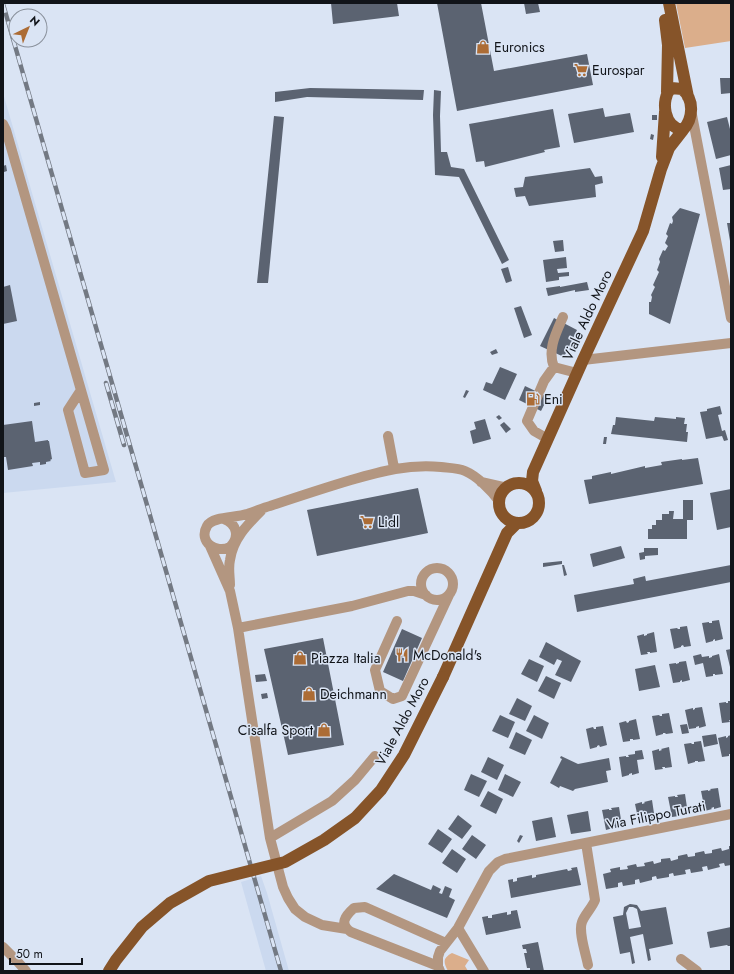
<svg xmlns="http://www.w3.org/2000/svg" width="734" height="974" font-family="Jost,sans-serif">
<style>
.built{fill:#cbd9ef}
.green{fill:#dbae8b}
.building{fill:#5b6371;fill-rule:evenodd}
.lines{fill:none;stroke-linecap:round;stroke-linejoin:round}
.minor{stroke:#b39680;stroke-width:10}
.major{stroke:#865429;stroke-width:12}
.rail-casing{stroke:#737983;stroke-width:4.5}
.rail{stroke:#dae4f4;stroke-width:3;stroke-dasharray:9;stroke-linecap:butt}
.major-bridge{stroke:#865429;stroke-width:12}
.labels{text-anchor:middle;stroke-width:3;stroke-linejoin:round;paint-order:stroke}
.poi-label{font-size:14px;fill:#111419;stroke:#dae4f4;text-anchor:start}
.street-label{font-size:14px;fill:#111419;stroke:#dae4f4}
</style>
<rect width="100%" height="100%" fill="#dae4f4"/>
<path class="built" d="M3 93 116 482 3 493Z
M261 876 267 893 289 971H266L241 882Z"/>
<path class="green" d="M676 3H731V41L685 48Z
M452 953 469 960 465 966 468 971H448C443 962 443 958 452 953Z"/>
<path class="building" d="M331 3H397L399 16 333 24Z
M437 3H481L494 71 587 54 593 85 457 111Z
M524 3H538L540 12 526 14Z
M720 78H731V93L721 94Z
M310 88 424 90 423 100 307 97 275 102V92Z
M434 90 441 91 440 116 441 152H447L451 167 464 169 509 260 502 264 459 177 435 175 433 115Z
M603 108 605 117 630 113 634 132 574 143 568 114Z
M553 109 560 147 544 150 545 152 485 167 484 161 476 162 469 124Z
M652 115H657V120H652Z
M274 116 284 117 268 283H257Z
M727 117 731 133V155L716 159 707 122Z
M651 134 654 135 653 140 650 139Z
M6 165 7 171 4 172 3 166Z
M731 165V189L723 190 719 168Z
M590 168 595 177 602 176 603 183 595 185 596 197 529 206 525 196 516 197 514 188 523 187 525 177Z
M680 208 700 214 670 324 649 314V302H651L652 297 651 295 655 287 653 285 659 272 657 270 660 262 659 259 663 250 665 251 668 246 665 243 668 236 666 234 670 223 672 224 673 221 672 217Z
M727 223H731V241H730Z
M563 240 564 251 555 252 553 241Z
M566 257 567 268 557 269 558 273 569 272V276L559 277V280L546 282 543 260Z
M508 267 512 281 506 283 501 269Z
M587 282 589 290 575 292V290L548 296 546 288 560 286V287Z
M10 285 17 321 3 324V287Z
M521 306 532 335 524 338 514 308Z
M554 318 577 330 564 357 540 346Z
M496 349 498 353 492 355 490 352Z
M500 367 517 374 505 400 483 390 486 382 492 384Z
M525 386 548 397 541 411 519 400Z
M466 390 469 391 465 398 463 397Z
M40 402V405L34 406V403Z
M720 406 722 414 718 415 722 431 725 430 728 440 724 441 722 436 706 439 700 412 707 411V409Z
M499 415 502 418 499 420 496 417Z
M616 417 654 421 655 417 676 419V417L685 418 684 424H687L686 432H688L687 442 611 434 613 425H615Z
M485 419 491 439 473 444 470 431 476 429 474 422Z
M32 421 35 442 48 440V441H49L52 459 50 460 51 461 46 462V464L40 465V462L32 463 33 466 8 470 6 457H3V425Z
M504 422 511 429 506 433 500 425Z
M604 437H607L606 444H603Z
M698 458 703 484 589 504 584 480 592 479V476L611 472V474L645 466V468L662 465 661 462 682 459V460Z
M418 488 428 533 317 556 307 510Z
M731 489V527L717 530 710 493Z
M683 500H693V520H687V539H648V529H652V525H656V520H662V514H669V511H674L673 519H683Z
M621 546 625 558 593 567 590 554Z
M644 548H658V555L645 556V559L640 560 639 553 644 552Z
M562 561V564L543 567V563Z
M562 565H564L567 575 564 576Z
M731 565V582L577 612 574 595 634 584 633 579 645 576 646 581Z
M719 620 723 639 715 641V639L713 640V641L706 643 702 623 709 622V623H712V621Z
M687 626 691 646 684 647 683 645 681 646V647L674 649 670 629 677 628 678 629H680V627Z
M402 629 422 638 403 681 383 672Z
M654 632 657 652 650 653V652H647L648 654 641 655 637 636 644 634V636L647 635V634Z
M323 638 344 745 288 755 264 649Z
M546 642 581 661 571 682 555 675 562 661 557 659 554 665 539 657Z
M731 649V666L730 667 726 650Z
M701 654 702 657 709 656V658L712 657V656L719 654 723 674 715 675V674H713V676L706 677 703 663 695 665 693 656Z
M529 659 544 666 537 682 521 674Z
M686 661 690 680 682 682V680L680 681V682L673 683 669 664 676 663V664L679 663V662Z
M655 665 660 687 639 691 635 669Z
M265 674 267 681 256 682 255 675Z
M546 676 561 683 554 699 538 691Z
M267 693 268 698 262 699 261 694Z
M517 698 532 706 525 721 509 714Z
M728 701H731V720H729L730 722 722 723 719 703 726 702V703H728Z
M702 707 706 726 699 728V726L696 727V728L689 729 685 710 693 708V710L695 709V708Z
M669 713 673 733 666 734 665 733H663V734L656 736 652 716 659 715 660 716H662V714Z
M500 715 515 722 508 738 492 731Z
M534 715 549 723 542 739 526 731Z
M636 719 640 739 633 740V739H630V741L623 742 619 723 626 721 627 723 629 722V721Z
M687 724 689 733 682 734 680 725Z
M603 726 607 745 600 747 599 745 597 746V747L590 749 586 729 593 727 594 729H596V727Z
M516 732 532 740 525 755 509 748Z
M716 734 718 744 704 747 702 736Z
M731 735V754H729V756L722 757 718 738 726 736V738L728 737V736Z
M701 741 705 761 698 762V761H695V762L688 764 684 744 691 743 692 744H694V742Z
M669 747 672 767 665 768V767H662L663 769 655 770 652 751 659 749V751L662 750 661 749Z
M642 750 644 759 637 760 639 773 632 775V773L629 774V775L622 777 619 757 626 756V757H629L628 755 635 754V751Z
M561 756 578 764 609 758 611 770 606 771 608 782 575 789 573 791 560 786 559 788 550 783 562 759 560 758Z
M488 757 504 765 497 780 481 772Z
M471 774 487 781 479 797 464 790Z
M505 774 521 782 513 797 498 790Z
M718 788 721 807 714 809V807L711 808 712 809 705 811 701 791 708 790V791L711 790 710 789Z
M488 791 503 799 496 814 480 806Z
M685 794 688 814 681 815V814H678L679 816 672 817 668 797 675 796V797H678L677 795Z
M652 800 655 820 648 821V820L645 821 646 822 639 823 635 804 642 802V804L645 803 644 802Z
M619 807 622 826 615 828V826L612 827 613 828 606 830 602 810 609 809V810H612L611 808Z
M588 811 591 831 571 834 567 815Z
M458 815 472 826 462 839 448 829Z
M552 817 556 837 536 841 532 821Z
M438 829 452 839 442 853 428 844Z
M472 835 486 845 476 859 462 849Z
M520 835 523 836 519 843 517 841Z
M729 846H731V865L725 866 724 863 719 864 720 867 708 870 707 866 702 867 703 871 691 873 690 869 685 870 686 874 674 876 673 873 669 874V877L657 879 656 876 652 877V880L640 883 639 879 635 880V884L623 886 622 882 618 883V887L606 889 603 874 611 872 610 869 620 867V870L628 869 627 866 636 864 637 867 645 866 644 863 653 861 654 864 661 862V859L670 858 671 861 678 859V856L687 854 688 857 695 856V853L704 851 705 854 712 853V850L721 848 722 851 729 849Z
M452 849 466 859 457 873 442 863Z
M577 867 581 885 511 898 508 880 513 879V882L517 881V878L532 875V878L536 877V875L567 869 568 871 572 870 571 868Z
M394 874 431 890 433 885 441 889 439 893 442 894 445 886 452 889 449 897 455 900 447 918 376 889Z
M630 904 637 905 641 911 666 907 673 944 649 949 651 960 648 961 643 934 630 937 635 963 632 964 630 952 620 954 613 917 623 915 624 907ZM629 907H633L637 909 641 927 629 929 626 913Z
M517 910 521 928 486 935 482 917 488 916V918H492V915L507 912V915L511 914V911Z
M731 927V946H728L727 945 710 948 707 932Z
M538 942 544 971H530V968H527L524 953H527L526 949H523L522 945Z"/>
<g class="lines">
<path class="minor" d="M692 115 731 318
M3 124 6 130 104 470 85 473 68 410 81 390
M583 360 731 343
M554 367C547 350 556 333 563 317
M388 436 394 468
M548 439 534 431 527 421 544 381 554 367 577 373
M481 482 503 487 511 485
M224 519C237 524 240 537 230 547 216 554 198 542 207 526 213 516 236 518 247 514 255 512 262 508 270 506 297 497 324 488 351 480 382 471 408 464 441 467 449 468 458 468 465 471 477 476 491 490 499 501
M210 546 230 591 238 628 270 838 283 887 288 898 295 909 305 917 322 925 347 929
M421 584a16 16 0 1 1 32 0a16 16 0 1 1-32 0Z
M230 585C230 577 228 568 230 560 233 539 247 525 261 511
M397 621 375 670 380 691 393 699 402 696 450 593
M238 628 352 606 408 591H414L426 595
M270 838 332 801 355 780 375 756
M586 843 595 900C592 908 585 914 582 922 578 932 586 954 588 965
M458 928 484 971
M3 947 17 961 26 971
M681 959 697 971
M438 966 351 932C339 924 345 916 354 908L365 907 446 943
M440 971 438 966V957L440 951 458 928 489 871 498 862 505 859 731 814"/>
<path class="major" d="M669 3 688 97
M665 20 668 45 667 92
M671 88 682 89C695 100 693 119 683 130 664 128 660 100 671 88Z
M662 157 665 112
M499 503a20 20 0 1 1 40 0a20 20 0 1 1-40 0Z
M536 491 532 481 533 472 583 360 643 231 661 169 669 148 683 130
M443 677 507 533 517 523"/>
<g class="rail-casing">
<path id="rail" d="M3 4 281 971
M106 383 124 445"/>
</g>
<use href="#rail" class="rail"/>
<path class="major-bridge" d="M109 971 116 960 142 927 170 903 209 881 285 862 324 840 355 818 381 790 404 755 443 677"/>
</g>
<defs>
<g id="shop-bare" transform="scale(1.08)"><path d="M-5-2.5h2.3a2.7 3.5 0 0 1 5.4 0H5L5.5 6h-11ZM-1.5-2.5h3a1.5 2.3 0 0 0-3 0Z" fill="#ac6c35" stroke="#dae4f4" stroke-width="2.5" paint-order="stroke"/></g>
<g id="supermarket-bare" transform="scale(1.08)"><path d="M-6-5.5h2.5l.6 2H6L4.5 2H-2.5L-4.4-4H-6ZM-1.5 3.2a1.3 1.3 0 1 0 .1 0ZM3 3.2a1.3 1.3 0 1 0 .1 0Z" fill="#ac6c35" stroke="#dae4f4" stroke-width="2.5" paint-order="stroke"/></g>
<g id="fuel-bare" transform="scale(1.08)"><path d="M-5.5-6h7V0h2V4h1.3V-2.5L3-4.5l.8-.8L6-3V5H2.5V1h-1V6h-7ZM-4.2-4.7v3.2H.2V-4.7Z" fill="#ac6c35" stroke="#dae4f4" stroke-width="2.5" paint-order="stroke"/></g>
<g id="restaurant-bare" transform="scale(1.08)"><path d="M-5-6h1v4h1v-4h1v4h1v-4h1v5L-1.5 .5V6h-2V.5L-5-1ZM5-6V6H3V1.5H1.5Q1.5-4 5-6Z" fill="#ac6c35" stroke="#dae4f4" stroke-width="2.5" paint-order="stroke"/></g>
</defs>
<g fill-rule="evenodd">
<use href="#shop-bare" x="483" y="47"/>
<use href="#supermarket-bare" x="581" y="70"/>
<use href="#fuel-bare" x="533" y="399"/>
<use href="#supermarket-bare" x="367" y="522"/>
<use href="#restaurant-bare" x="402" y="655"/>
<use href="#shop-bare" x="300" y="658"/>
<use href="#shop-bare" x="309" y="694"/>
<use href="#shop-bare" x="324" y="730"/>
</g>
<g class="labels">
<g class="poi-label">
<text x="494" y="52">Euronics</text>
<text x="592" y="75">Eurospar</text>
<text x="544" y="404">Eni</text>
<text x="378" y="527">Lidl</text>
<text x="413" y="660">McDonald's</text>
<text x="311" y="663">Piazza Italia</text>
<text x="320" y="699">Deichmann</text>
<text x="313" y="735" text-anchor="end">Cisalfa Sport</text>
</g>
<g class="street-label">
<text transform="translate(587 315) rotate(-65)" y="5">Viale Aldo Moro</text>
<text transform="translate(402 721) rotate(-62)" y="5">Viale Aldo Moro</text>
<text transform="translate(656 815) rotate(-11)" y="5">Via Filippo Turati</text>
</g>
</g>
<rect width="734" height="974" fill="none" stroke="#111419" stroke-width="8"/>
<g transform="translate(28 28) rotate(43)"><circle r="19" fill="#dae4f4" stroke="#8a919c"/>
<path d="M0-3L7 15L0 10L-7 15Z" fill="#ac6c35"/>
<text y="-6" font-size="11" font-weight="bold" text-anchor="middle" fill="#111419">N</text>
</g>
<path d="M10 958v6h72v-6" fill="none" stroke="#111419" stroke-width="2"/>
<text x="16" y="958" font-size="12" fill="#111419" stroke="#dae4f4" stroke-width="3" paint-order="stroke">50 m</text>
</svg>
